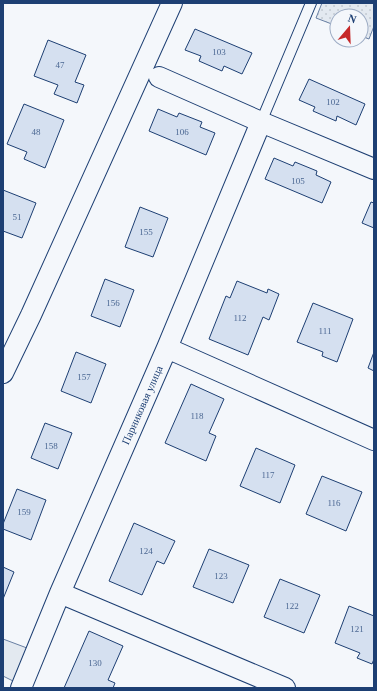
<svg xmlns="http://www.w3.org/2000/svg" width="377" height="691" font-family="'Times New Roman',serif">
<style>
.grass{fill:#e3e9f0;stroke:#687fa3}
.park{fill:url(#park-dots);stroke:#687fa3}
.building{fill:#d5e0f0;stroke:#1d3f73}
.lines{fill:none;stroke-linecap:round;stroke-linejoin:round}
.service-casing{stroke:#1d3f73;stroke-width:12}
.minor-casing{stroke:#1d3f73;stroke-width:22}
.service{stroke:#f4f7fb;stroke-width:10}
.minor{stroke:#f4f7fb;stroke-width:20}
.labels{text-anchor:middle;stroke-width:3;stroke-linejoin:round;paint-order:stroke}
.number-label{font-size:9px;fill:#4b6792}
.street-label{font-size:11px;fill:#1d3f73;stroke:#f4f7fb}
</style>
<defs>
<pattern id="park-dots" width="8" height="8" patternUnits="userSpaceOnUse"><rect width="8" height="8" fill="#e3e9f0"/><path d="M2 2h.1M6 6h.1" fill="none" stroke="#c2c9d1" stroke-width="1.8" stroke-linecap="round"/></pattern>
</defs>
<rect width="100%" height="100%" fill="#f4f7fb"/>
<path class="grass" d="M3 639 27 648 13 681 3 676Z"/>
<path class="park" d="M322 3H374V26L369 39 361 36V16H337V26L316 18Z"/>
<path class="building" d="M195 29 252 53 242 74 224 66 222 71 199 61 201 56 185 50Z
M48 40 86 55 75 82 84 85 77 103 54 94 58 85 34 76Z
M309 79 365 104 356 125 337 116 336 121 313 111 315 107 299 100Z
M24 104 64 120 45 168 24 159 27 152 7 144Z
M158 109 177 117 179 113 202 122 200 127 215 133 206 155 149 131Z
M274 158 293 166 295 162 317 171 316 175 331 182 322 203 265 179Z
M3 190 36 203 22 238 3 231Z
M371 202 374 203V228L362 223Z
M140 207 168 218 153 257 125 247Z
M105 279 134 290 120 327 91 316Z
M237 281 267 293 268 289 279 294 269 320 263 317 248 355 209 339 226 296 230 298Z
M313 303 353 319 337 362 322 356 323 352 297 342Z
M76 352 106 364 91 403 61 391Z
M374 352V371L368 368Z
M191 384 224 399 209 433 216 436 206 461 165 443Z
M45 423 72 433 58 469 31 458Z
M256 448 295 465 280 503 240 486Z
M322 476 362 492 346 531 306 514Z
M17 489 46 500 31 540 3 529V524Z
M134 523 175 541 164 564 157 561 142 595 109 581Z
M209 549 249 565 233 603 193 587Z
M3 567 14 572 3 599Z
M280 579 320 595 304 633 264 617Z
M349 606 374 616V659L372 664 357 658 360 653 335 643Z
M89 631 123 646 108 680 115 683 113 688H64Z"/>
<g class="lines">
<g class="service-casing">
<path id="service" d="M261 122 311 3"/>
</g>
<g class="minor-casing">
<path id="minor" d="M159 77 261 122 374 169
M167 348 374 440
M3 373 31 315 172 3
M60 593 285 688
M21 688 60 593 167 348 261 122"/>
</g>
<use href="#service" class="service"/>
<use href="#minor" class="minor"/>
</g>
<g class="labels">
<g class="number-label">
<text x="219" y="55">103</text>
<text x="60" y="68">47</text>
<text x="333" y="105">102</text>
<text x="36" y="135">48</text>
<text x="182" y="135">106</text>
<text x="298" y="184">105</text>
<text x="17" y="220">51</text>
<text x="146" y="235">155</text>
<text x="113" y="306">156</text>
<text x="240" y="321">112</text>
<text x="325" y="334">111</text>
<text x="84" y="380">157</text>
<text x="197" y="419">118</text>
<text x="51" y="449">158</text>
<text x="268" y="478">117</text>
<text x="334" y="506">116</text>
<text x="24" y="515">159</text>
<text x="146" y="554">124</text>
<text x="221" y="579">123</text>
<text x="292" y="609">122</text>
<text x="357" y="632">121</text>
<text x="95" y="666">130</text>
</g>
<g class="street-label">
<text transform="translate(142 405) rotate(-66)" y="4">Парниковая улица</text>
</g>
</g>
<rect width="377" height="691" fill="none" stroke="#1d3f73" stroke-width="8"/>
<g transform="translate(349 28) rotate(19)"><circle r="19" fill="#f4f7fb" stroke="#9eadc5"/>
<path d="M0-3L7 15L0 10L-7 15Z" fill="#c62828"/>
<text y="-6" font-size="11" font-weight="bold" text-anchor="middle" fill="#1d3f73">N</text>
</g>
</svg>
